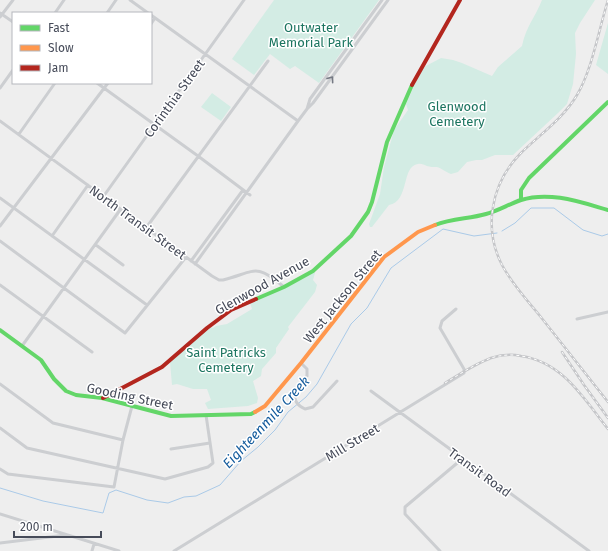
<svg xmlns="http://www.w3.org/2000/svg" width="608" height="551" font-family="'Fira Sans',sans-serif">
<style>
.green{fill:#d3ece4}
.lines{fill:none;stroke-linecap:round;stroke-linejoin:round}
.stream{stroke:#aacae8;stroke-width:1}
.street{stroke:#ccced1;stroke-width:3}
.fast{stroke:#63d668;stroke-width:4}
.slow{stroke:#ff974d;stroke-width:4}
.jam{stroke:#b3261e;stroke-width:4}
.rail-casing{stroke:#c5c6c9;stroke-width:2.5}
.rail{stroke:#fff;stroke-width:1;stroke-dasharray:3;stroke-linecap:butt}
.oneway{stroke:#757983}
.labels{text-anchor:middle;stroke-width:3;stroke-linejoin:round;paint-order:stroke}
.park-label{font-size:13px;fill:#1c7560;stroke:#fff}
.street-label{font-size:13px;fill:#464b59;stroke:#fff}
.water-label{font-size:14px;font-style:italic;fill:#155c9d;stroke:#fff}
</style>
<rect width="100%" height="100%" fill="#eee"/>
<path class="green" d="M274 0H379L319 83 295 66 290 69 270 54 254 75 232 59Z
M542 0H595L580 23 575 33 576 54 573 84 567 104 558 113 513 155H495L482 160H476L467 162 458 172 451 174C446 172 441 168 437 167 433 167 430 167 427 166 424 165 421 163 418 164 401 166 410 201 389 205L372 227H370L369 224 380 194 384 167 394 130 408 110 406 104 422 68 441 58 453 60 462 63 492 76 498 67 522 46C526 26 535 18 542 0Z
M608 23V74L596 65Z
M212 93 231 107 221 121 201 107Z
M313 272 315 273 313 280 317 285 315 292 288 327 289 329 276 348V353L262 369 261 376 253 381 258 398 257 403 248 406 208 409 205 403 211 400 207 389H193L177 384 172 385 170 362 210 327 213 328 216 326 227 324 252 309 250 303 304 278Z"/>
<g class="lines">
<path class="stream" d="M502 231 515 223 531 208H554L583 230 602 236 608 234
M0 488 43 501 103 513 109 493 116 490 147 500 168 503 184 497 196 496 220 485 241 461 258 447 275 430 288 412 306 397 317 384 351 324 367 308 391 268 443 229 474 236 497 233"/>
<path class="street" d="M130 0 148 13
M0 13 13 22
M55 13 64 0
M107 13 116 0
M151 15 298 121
M0 17 13 0
M151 24 155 18
M97 83 198 156 250 195
M0 88 13 70
M307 109 310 99 382 0
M0 121 212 276 219 280H223C255 272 255 262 284 287
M19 134 55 83
M103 197 244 0
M0 198 147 305
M0 226 108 83
M146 228 268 61
M52 236 88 185
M0 241 125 333 186 257
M96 245 123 265
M191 261 243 190
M195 264 298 121 307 109 313 103 388 0
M0 285 92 352
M577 319 608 312
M22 346 120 210
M301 363 307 369V376L294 393C295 402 297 405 305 409L313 407 337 381
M0 384 53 423 123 440
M371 391 589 551
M0 428 27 448 165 479 208 467 213 463 206 415
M171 449 210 443
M0 469 8 474 114 487 123 440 132 406
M0 514 119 551
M0 543 66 535
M92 551 94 544
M174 551 464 373V369L440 328 442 321 456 309
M440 551 405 514V507L462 459"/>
<path class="fast" d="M521 200V190L529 178 608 102
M435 225C452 218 469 219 486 214 498 211 509 204 521 200 550 191 580 202 608 210
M256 299 284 287 313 271 351 236 368 212 372 202 387 142 412 85
M0 330 41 360 54 379 66 391 76 395 102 398 171 416 251 414 255 412"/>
<path class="slow" d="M255 412 265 406 301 363 384 257 418 232 435 225"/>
<path class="jam" d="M412 85 460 0
M103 398 162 367 207 328 231 310 256 299"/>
<g class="rail-casing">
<path id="rail" d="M608 0C599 29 592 70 577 95 563 119 539 135 520 154 491 184 483 228 502 265 512 284 527 300 540 316 563 345 585 373 608 402
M562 352 584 385 608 418
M445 383C460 374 475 364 491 358 500 355 512 354 521 356 563 362 584 399 608 429"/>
</g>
<use href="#rail" class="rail"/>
</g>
<defs><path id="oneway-chevron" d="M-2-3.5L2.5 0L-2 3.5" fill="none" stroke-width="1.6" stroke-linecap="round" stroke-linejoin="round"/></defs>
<use class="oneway" href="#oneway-chevron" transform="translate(331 79) rotate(-54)"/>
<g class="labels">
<g class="park-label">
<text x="311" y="32">Outwater<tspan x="311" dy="15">Memorial Park</tspan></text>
<text x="457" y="111">Glenwood<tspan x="457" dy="15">Cemetery</tspan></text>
<text x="226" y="357">Saint Patricks<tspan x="226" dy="15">Cemetery</tspan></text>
</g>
<g class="street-label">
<text transform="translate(174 98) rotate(-54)" y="5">Corinthia Street</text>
<text transform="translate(138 222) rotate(36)" y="5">North Transit Street</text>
<text transform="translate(262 285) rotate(-29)" y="5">Glenwood Avenue</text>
<text transform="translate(342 296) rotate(-51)" y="5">West Jackson Street</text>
<text transform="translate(130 396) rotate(12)" y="5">Gooding Street</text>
<text transform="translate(352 442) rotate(-31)" y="5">Mill Street</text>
<text transform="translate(480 472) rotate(36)" y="5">Transit Road</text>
</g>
<g class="water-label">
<text transform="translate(266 422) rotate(-47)" y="5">Eighteenmile Creek</text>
</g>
</g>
<rect x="12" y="12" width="140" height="72" fill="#ffffff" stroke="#b5b7bd"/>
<rect x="20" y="25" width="20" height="6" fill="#63d668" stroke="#b5b7bd"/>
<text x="48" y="32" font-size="12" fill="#464b59">Fast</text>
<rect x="20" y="45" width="20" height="6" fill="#ff974d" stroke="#b5b7bd"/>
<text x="48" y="52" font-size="12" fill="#464b59">Slow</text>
<rect x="20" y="65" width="20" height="6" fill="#b3261e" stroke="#b5b7bd"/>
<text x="48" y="72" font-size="12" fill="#464b59">Jam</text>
<path d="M14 531v6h87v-6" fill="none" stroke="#464b59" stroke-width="2"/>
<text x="20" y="531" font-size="12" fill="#464b59" stroke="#ffffff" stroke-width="3" paint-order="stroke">200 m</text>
</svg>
